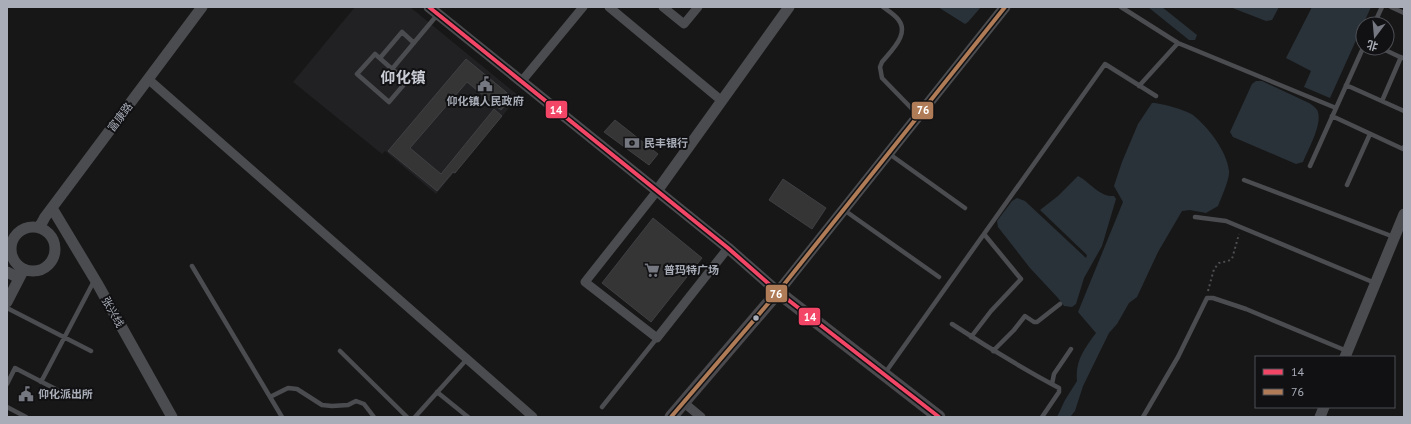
<svg xmlns="http://www.w3.org/2000/svg" width="1411" height="424" font-family="'PT Sans','Noto Sans SC',sans-serif">
<style>
.built{fill:#212123}
.water{fill:#2a3239}
.building{fill:#353536;stroke:#3f4043}
.lines{fill:none;stroke-linecap:round;stroke-linejoin:round}
.path{stroke:#4d4e52;stroke-width:2;stroke-dasharray:2 3;stroke-linecap:butt}
.service{stroke:#4b4c50;stroke-width:4.5}
.minor{stroke:#4b4c50;stroke-width:9}
.tertiary{stroke:#4b4c50;stroke-width:11}
.secondary{stroke:#4a4a4e;stroke-width:13}
.bus-1-casing{stroke:#111113;stroke-width:7}
.bus-2-casing{stroke:#111113;stroke-width:7}
.bus-1{stroke:#f34667;stroke-width:4}
.bus-2{stroke:#b07c57;stroke-width:4}
.bus-dot{fill:#a8adb8;stroke:#111113;stroke-width:1.5}
.labels{text-anchor:middle;stroke-width:4;stroke-linejoin:round;paint-order:stroke}
.poi-label{font-size:11px;font-weight:bold;fill:#a8adb8;stroke:#111113;text-anchor:start}
.street-label{font-size:11px;fill:#a8adb8;stroke:#111113}
.district-label{font-size:15px;font-weight:bold;fill:#c9ccd4;stroke:#111113}
.line-badge{stroke:#111113;stroke-width:1.5}
.badge-label{font-size:11px;text-anchor:middle;font-weight:bold;fill:#fff}
</style>
<rect width="100%" height="100%" fill="#171717"/>
<path class="built" d="M355 7H410L519 96 436 194 385 151 382 154 293 82Z"/>
<path class="water" d="M938 7H981L968 22 965 24Z
M1148 7H1162L1197 35 1195 40H1189Z
M1230 7H1279L1272 20 1266 21Z
M1312 7H1371L1330 98 1304 87 1311 71 1286 58Z
M1256 81H1262L1309 103C1312 105 1317 108 1318 112 1322 125 1308 150 1303 162L1296 164 1233 137 1230 132 1252 84Z
M1152 103C1162 103 1185 110 1193 115 1208 127 1227 151 1229 171 1230 179 1221 198 1218 206L1206 213 1190 210 1182 211 1158 252 1137 297 1129 303 1117 324 1109 333 1083 386 1075 411 1070 417H1057L1065 400 1077 381C1075 361 1084 349 1096 333L1078 312 1123 202 1114 186 1122 162 1138 124Z
M1078 176C1090 182 1099 197 1114 196L1116 199 1102 246 1084 278 1076 304 1072 307 1064 306 1058 298 1030 268 998 227 997 221 1012 201 1017 198 1025 201 1086 258 1087 255 1040 210 1058 196Z"/>
<path class="building" d="M466 59 512 97 501 110 467 82 410 148 441 174 494 109 502 116 455 173 453 172 437 191 388 151Z
M615 120 658 154 649 165 604 132Z
M783 179 826 208 812 229 769 200Z
M653 218 702 258 651 322 602 283Z"/>
<g class="lines">
<path class="path" d="M1208 291 1214 269 1219 263 1228 261 1232 259 1239 234"/>
<path class="service" d="M883 7C887 10 892 13 896 17 912 32 892 50 882 62L880 67 882 78 918 115
M1121 7 1178 43 1336 108
M1391 7 1404 13
M1374 24 1382 7
M1381 48 1402 58
M380 58 402 32 414 43
M392 69 407 81 389 102 357 74 375 54 392 69 438 14
M1346 85 1404 111
M1139 86 1178 43
M1382 101 1401 57
M1332 116 1403 149 1404 147
M888 153 965 208
M1310 166 1363 48
M1244 180 1394 237
M1347 185 1370 134
M844 210 939 277
M1195 217 1226 221 1375 283
M192 266 282 417
M7 308 91 351
M952 324C987 347 1022 368 1059 388V392L1042 417
M971 337 991 311 1021 279 984 234
M340 351 407 417
M993 351 1014 330 1025 316 1034 322H1037L1060 304
M885 373 1105 64 1156 96
M41 382 94 281
M7 384 15 368 67 395
M1052 384 1054 374 1071 349
M437 392 468 417
M270 397 288 388 297 389 322 405 332 406 348 405 356 401 364 404 374 417
M7 407 26 417
M602 407 657 338
M415 417 467 359
M1143 417 1178 357 1207 298H1213L1246 309 1347 351"/>
<path class="minor" d="M609 7 722 101
M663 7 684 24 698 7
M148 79 533 417
M521 82 583 7
M657 191 585 282 657 338 728 248
M683 402 701 417"/>
<path class="tertiary" d="M429 7 728 248 778 292 1005 7
M657 191 789 7
M52 208 97 283 172 417
M11 249a22 22 0 1 1 44 0a22 22 0 1 1-44 0Z
M39 228 45 217 202 7
M7 272 19 278
M7 302 24 269
M1345 357 1404 214
M1320 417 1324 407"/>
<path class="secondary" d="M671 417 778 292 939 417"/>
<g class="bus-1-casing">
<path id="bus-1" d="M429 7 728 248 778 292 939 417"/>
</g>
<g class="bus-2-casing">
<path id="bus-2" d="M671 417 778 292 1005 7"/>
</g>
<use href="#bus-1" class="bus-1"/>
<use href="#bus-2" class="bus-2"/>
</g>
<defs>
<g id="civic-bare" transform="scale(1.2)"><path d="M-.6-6.5H3V-4.5H.6V-3L4-1V1h2V6H-6V1h2V-1L-.6-3ZM-1.2 2.5V6h2.4V2.5Z" fill="#757880" stroke="#111113" stroke-width="2.5" paint-order="stroke"/></g>
<g id="bank-bare" transform="scale(1.2)"><path d="M-6-4H6V4H-6ZM0-2.3a2.3 2.3 0 1 0 0 4.6a2.3 2.3 0 1 0 0-4.6Z" fill="#757880" stroke="#111113" stroke-width="2.5" paint-order="stroke"/></g>
<g id="supermarket-bare" transform="scale(1.2)"><path d="M-6-5.5h2.5l.6 2H6L4.5 2H-2.5L-4.4-4H-6ZM-1.5 3.2a1.3 1.3 0 1 0 .1 0ZM3 3.2a1.3 1.3 0 1 0 .1 0Z" fill="#757880" stroke="#111113" stroke-width="2.5" paint-order="stroke"/></g>
</defs>
<g fill-rule="evenodd">
<use href="#civic-bare" x="485" y="84"/>
<use href="#bank-bare" x="632" y="143"/>
<use href="#supermarket-bare" x="652" y="270"/>
<use href="#civic-bare" x="26" y="394"/>
</g>
<circle class="bus-dot" cx="756" cy="318" r="3.5"/>
<g class="labels">
<g class="poi-label">
<text x="485" y="105" text-anchor="middle">仰化镇人民政府</text>
<text x="644" y="147">民丰银行</text>
<text x="664" y="274">普玛特广场</text>
<text x="38" y="398">仰化派出所</text>
</g>
<g class="street-label">
<text transform="translate(120 117) rotate(-53)" y="4">富康路</text>
<text transform="translate(113 312) rotate(61)" y="4">张兴线</text>
</g>
<g class="district-label">
<text x="403" y="83">仰化镇</text>
</g>
</g>
<g class="line-badge">
<rect x="545" y="100" width="23" height="19" rx="4" fill="#f34667"/>
<rect x="911" y="101" width="23" height="19" rx="4" fill="#b07c57"/>
<rect x="765" y="284" width="23" height="19" rx="4" fill="#b07c57"/>
<rect x="798" y="307" width="23" height="19" rx="4" fill="#f34667"/>
</g>
<g class="badge-label">
<text x="556" y="114">14</text>
<text x="923" y="114">76</text>
<text x="776" y="298">76</text>
<text x="810" y="321">14</text>
</g>
<rect width="1411" height="424" fill="none" stroke="#a8adb8" stroke-width="16"/>
<rect x="1255" y="356" width="140" height="52" fill="#111113" stroke="#4d4f55"/>
<rect x="1263" y="369" width="20" height="6" fill="#f34667" stroke="#4d4f55"/>
<text x="1291" y="376" font-size="12" fill="#a8adb8">14</text>
<rect x="1263" y="389" width="20" height="6" fill="#b07c57" stroke="#4d4f55"/>
<text x="1291" y="396" font-size="12" fill="#a8adb8">76</text>
<g transform="translate(1375 36) rotate(196)"><circle r="19" fill="#111113" stroke="#4d4f55"/>
<path d="M0-3L7 15L0 10L-7 15Z" fill="#757880"/>
<text y="-6" font-size="11" font-weight="bold" text-anchor="middle" fill="#a8adb8">北</text>
</g>
</svg>
